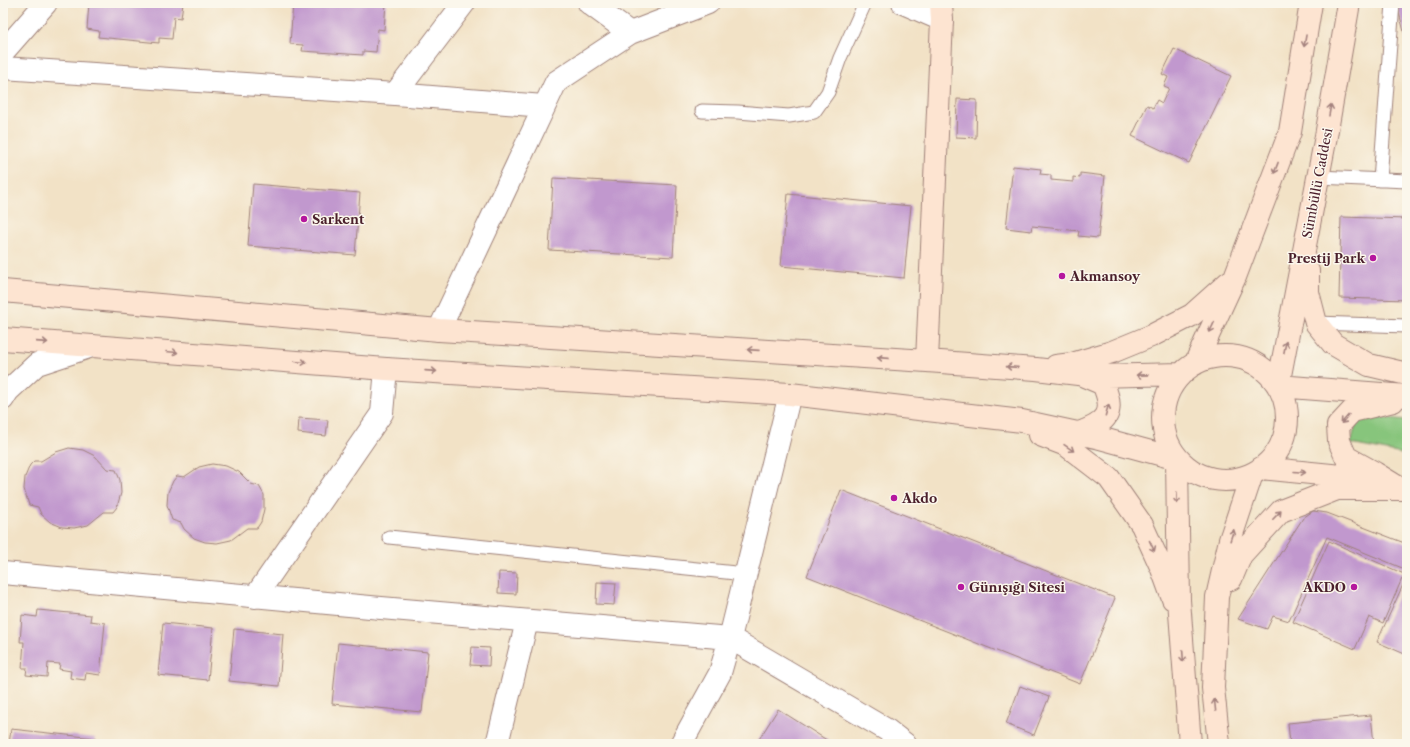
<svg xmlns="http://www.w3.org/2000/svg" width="1410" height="747" font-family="'Libre Caslon Text',serif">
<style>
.green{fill:#87c57b;stroke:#687253}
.building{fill:#c198ce}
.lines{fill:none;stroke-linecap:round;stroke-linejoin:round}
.lane-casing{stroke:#9e8078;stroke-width:15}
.street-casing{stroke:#9e8078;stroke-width:24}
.secondary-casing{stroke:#9e8078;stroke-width:24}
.lane{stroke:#fff;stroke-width:13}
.street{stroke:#fff;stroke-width:22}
.secondary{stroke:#fde4d1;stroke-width:22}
.oneway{stroke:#a4827e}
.poi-dot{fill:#b5179e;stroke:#fbf7ec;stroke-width:1.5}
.labels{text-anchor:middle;stroke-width:3;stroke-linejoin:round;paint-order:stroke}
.street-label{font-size:13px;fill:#4a1f2b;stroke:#fbf7ec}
.poi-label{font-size:13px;font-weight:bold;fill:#4a1f2b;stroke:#fbf7ec;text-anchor:start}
</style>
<rect width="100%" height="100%" fill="#fbf7ec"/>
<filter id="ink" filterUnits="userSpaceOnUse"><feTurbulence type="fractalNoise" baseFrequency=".025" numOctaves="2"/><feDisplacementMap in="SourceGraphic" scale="8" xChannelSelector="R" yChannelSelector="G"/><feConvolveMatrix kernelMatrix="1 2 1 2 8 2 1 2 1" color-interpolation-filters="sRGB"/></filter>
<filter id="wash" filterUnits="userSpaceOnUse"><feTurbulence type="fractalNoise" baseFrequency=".012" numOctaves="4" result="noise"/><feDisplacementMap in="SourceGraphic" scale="16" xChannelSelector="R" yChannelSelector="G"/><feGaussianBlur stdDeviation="0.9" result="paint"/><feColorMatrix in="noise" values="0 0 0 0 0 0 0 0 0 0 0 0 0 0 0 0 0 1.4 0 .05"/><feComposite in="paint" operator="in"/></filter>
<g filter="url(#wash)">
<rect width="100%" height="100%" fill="#f2e2c6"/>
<path class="green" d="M1358 415 1407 420V455L1351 444Z"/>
<g id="blocks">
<path class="building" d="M89 3H183L181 18 174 17 172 39 159 38V43L98 37 99 31 87 29Z
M293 3H386L384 30 378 29 376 52 363 51V55L302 51 303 45 290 44Z
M1398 3H1407V43L1397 5Z
M1174 49 1231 76 1189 163 1132 136 1147 105 1153 108 1157 100 1162 103 1169 88 1164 86 1168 77 1162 74Z
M957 99 977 100 976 138 956 137Z
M1013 166 1041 169 1040 174 1051 175V180L1073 182V177L1080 178V173L1105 176 1098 238 1078 236 1079 231 1032 226 1031 231 1006 228Z
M553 178 677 185 673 257 549 250Z
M253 184 360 193 355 255 248 246Z
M788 194 911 206 904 278 781 266Z
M1341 217 1407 219V300L1339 298Z
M299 418 328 420 326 436 298 433Z
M69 448 83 450 95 456 107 469 116 470 120 480 121 493 117 507 113 512H104L88 525 74 528 62 527 50 522 41 514 38 507 29 505 24 489 25 477 30 465 34 461H41L56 452Z
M212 464 226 466 239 472 251 484 259 486 264 495V509L261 522 257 528H247L231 540 217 543 205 542 194 538 184 529 181 523 172 520 167 505 168 492 173 481 177 476 184 477 199 467Z
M841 490 1115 598 1080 684 807 576Z
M1313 511 1327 513 1407 544V570L1327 537 1289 621 1273 616 1267 629 1238 619 1303 518Z
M1329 541 1404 574 1383 623 1369 617 1355 649 1293 622Z
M499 572 517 573 516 594 498 593Z
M1407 576V655L1377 642Z
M597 582 616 583 614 605 596 604Z
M38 610 91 615 90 621 105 623 100 675 86 673 85 680 70 678 71 671 59 669 60 664 48 663 47 677 26 675 27 668H22L24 642H20L22 615 37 617Z
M163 623 213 628 208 680 158 675Z
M234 629 283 634 279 686 229 681Z
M338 643 428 652 422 712 332 704Z
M472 647 490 648 489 666 470 665Z
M1020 686 1049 697 1034 735 1006 724Z
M778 709 833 744H756Z
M1371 715 1374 744H1290L1288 723Z
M11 729 95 738 94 744H9Z"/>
</g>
</g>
<g filter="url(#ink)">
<use href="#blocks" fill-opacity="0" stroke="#9e8078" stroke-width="1"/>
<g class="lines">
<g class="lane-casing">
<path id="lane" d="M702 111 738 112 789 116 814 112 828 92 840 58 865 3
M1318 177 1407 181
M1380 180 1393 3
M1316 323 1407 326
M389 537 745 574"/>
</g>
<g class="street-casing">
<path id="street" d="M589 3 630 33
M903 3 942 20
M3 52 46 3
M3 68 395 94 544 106
M395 94 464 3
M439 330 556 82 630 33 708 3
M3 399 8 391 37 364 92 346
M3 573 381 608 730 638 887 730 905 744
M255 597 382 413 386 369
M497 744 527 621
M681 744 720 673 730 638 790 394"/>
</g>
<g class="secondary-casing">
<path id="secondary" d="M1349 3 1326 136 1278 386 1407 396
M1308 271V292L1316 323 1333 344 1369 365 1407 374
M3 291 439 330 927 361 1036 369 1095 376 1181 374
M3 339 386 369 790 394 1022 421 1096 437 1177 459 1179 600 1190 744
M1163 418a62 62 0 1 1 124 0a62 62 0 1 1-124 0Z
M927 361 942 20 941 3
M1195 364 1235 277 1290 132 1311 3
M1056 366 1072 364 1112 352 1151 336 1192 315 1229 282
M1393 401 1352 411 1338 426 1339 441 1346 457 1375 473 1401 489
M1079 433C1107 423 1116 413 1103 384L1082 375
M1040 435 1066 445 1109 478 1142 525 1162 569 1173 599
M1261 468 1361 478
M1231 579 1241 555 1281 511 1337 489H1401
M1219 744 1213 688 1217 597 1230 540 1252 474"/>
</g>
<use href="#lane" class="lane"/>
<use href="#street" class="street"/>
<use href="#secondary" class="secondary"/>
</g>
<defs><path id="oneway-shaft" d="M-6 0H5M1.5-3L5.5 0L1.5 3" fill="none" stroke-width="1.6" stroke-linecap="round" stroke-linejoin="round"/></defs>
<g class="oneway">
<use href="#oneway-shaft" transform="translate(1305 41) rotate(100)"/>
<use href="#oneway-shaft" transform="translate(1330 110) rotate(-80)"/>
<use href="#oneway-shaft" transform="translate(1276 168) rotate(111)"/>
<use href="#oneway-shaft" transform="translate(1212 327) rotate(115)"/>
<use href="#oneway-shaft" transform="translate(42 342) rotate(4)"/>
<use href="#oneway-shaft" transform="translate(1285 347) rotate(-79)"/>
<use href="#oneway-shaft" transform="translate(753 350) rotate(-176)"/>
<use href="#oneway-shaft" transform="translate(172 352) rotate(5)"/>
<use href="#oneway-shaft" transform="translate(883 358) rotate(-176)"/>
<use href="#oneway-shaft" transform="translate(301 362) rotate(5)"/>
<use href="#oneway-shaft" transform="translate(1012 367) rotate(-176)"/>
<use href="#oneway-shaft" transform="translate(431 371) rotate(4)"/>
<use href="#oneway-shaft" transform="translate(1142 375) rotate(179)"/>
<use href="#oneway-shaft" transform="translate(1107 410) rotate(-74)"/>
<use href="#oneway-shaft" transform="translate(1345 419) rotate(131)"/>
<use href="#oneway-shaft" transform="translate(1069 448) rotate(34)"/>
<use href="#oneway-shaft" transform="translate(1300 472) rotate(5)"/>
<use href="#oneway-shaft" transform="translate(1177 498) rotate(89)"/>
<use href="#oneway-shaft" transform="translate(1277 515) rotate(-46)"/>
<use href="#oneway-shaft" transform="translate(1232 535) rotate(-72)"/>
<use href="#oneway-shaft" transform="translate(1152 546) rotate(65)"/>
<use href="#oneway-shaft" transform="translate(1183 656) rotate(86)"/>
<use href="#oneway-shaft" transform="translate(1215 705) rotate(-96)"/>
</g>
</g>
<g class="poi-dot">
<circle cx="304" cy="219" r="4"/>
<circle cx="1373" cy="258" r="4"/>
<circle cx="1062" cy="276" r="4"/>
<circle cx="894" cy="498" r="4"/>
<circle cx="961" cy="587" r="4"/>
<circle cx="1354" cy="587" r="4"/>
</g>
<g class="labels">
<g class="street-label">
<text transform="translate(1317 183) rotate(-79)" y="5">Sümbüllü Caddesi</text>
</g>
<g class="poi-label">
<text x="312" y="224">Sarkent</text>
<text x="1365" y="263" text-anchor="end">Prestij Park</text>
<text x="1070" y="281">Akmansoy</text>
<text x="902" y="503">Akdo</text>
<text x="969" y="592">Günışığı Sitesi</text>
<text x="1346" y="592" text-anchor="end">AKDO</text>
</g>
</g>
<rect width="1410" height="747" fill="none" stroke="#fbf7ec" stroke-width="16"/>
</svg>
